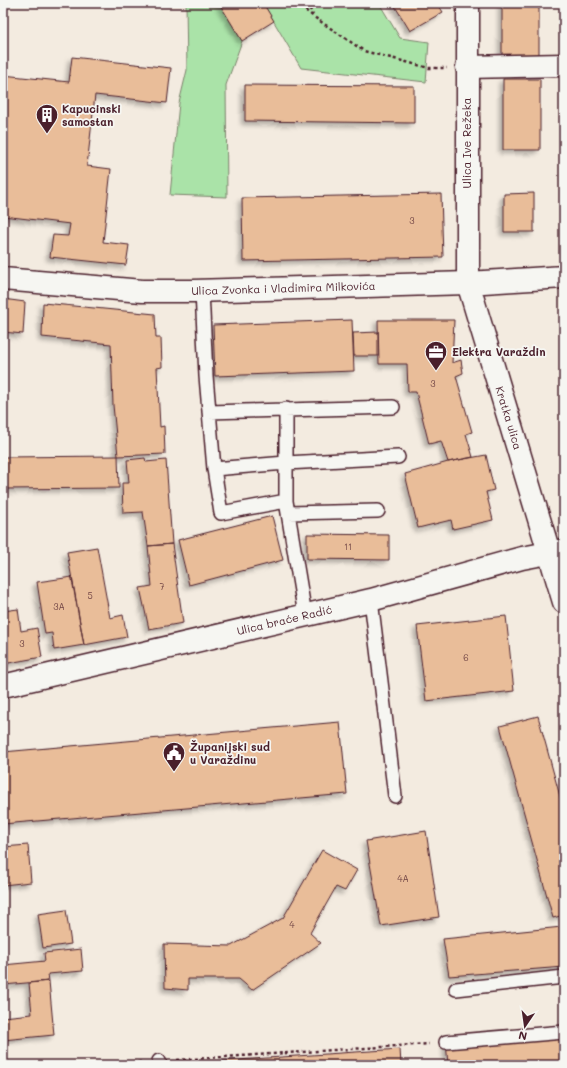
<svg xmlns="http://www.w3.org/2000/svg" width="567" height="1068" font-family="Mali,sans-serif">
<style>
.green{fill:#aae3a8;stroke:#7a816a}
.building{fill:#e9bd99;stroke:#4a1f2b;filter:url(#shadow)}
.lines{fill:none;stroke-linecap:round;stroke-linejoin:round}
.lane-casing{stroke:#4a1f2b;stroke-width:16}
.street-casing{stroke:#4a1f2b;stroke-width:25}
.secondary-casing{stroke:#4a1f2b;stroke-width:25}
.path{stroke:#4a1f2b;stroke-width:2.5;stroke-dasharray:3 3;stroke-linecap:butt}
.lane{stroke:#f6f6f2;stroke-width:13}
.street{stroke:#f6f6f2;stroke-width:22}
.secondary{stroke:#f6f6f2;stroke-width:22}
.labels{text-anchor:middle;stroke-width:3.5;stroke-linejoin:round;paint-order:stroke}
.number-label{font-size:9px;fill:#724646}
.poi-label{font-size:11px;font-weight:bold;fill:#4a1f2b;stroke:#f6f6f2;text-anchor:start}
.street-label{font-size:11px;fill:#4a1f2b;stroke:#f6f6f2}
</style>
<defs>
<filter id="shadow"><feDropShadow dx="-3.5" dy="3.5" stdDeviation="2" flood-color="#0004"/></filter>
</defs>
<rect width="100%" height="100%" fill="#f3ebe0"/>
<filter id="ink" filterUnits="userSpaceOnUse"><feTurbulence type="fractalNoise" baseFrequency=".025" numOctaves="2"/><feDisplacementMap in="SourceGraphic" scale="8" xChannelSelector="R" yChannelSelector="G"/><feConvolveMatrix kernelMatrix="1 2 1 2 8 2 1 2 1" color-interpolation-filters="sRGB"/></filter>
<g filter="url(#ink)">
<path class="green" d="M186 3H219L242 41 226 85 227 197 170 195 179 103 187 70Z
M263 3H379L400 38 429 42 426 82 301 68Z"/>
<path class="building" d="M219 3H263L274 21 242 41Z
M393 3H437L443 12 410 31Z
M502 3H539V55H502Z
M72 57 171 68 167 103 95 95 87 166 111 169 103 242 129 245 126 265 50 257 53 235 68 236 70 224 3 216V75L69 82Z
M503 79H540V150H503Z
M245 85 414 86V123L245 121Z
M534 193V232H504V194Z
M441 194 443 257 243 261 242 198Z
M3 299 25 302 23 334 3 332Z
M43 303 155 314 156 338H161L162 367 157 368 160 427 164 426 165 454 118 456 113 405 111 344 42 337Z
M352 320 354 371 215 376 213 325Z
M378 320H454L452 363 461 360 463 373 456 376 472 432 466 434 473 457 448 462 441 441 429 444 416 392H408L407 364H379Z
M378 332V356H354L353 333Z
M486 455 494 490 486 492 493 520 453 529 451 520 418 528 405 474 448 462Z
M118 456 119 488 3 489V457Z
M145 458 146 462 166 460 172 544 148 546 143 512 123 513 122 483H129L127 460Z
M272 516 283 560 189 585 178 540Z
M307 534 389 535V560L307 559Z
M172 544 183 623 149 629 140 588 152 586 148 546Z
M97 547 110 618 123 615 127 637 84 645 67 552Z
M72 577 84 645 54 650 52 633 45 634 37 582Z
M18 609 21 631 37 628 42 657 3 664V611Z
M506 616 514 691 426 701 417 626Z
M538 716 564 811V915L553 918 500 726Z
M340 722 347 794 3 824V752Z
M426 831 439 917 381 926 366 841Z
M28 845 31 882 3 885V847Z
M322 850 357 870 345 891 336 887 310 933 321 943 252 990 239 979H188V990L165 988 164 944 231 946 283 918Z
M66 910 71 944 43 948 38 914Z
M562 927 564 941V967L449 976 443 939Z
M81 949 83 971 48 974 49 981 3 985V965L45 961 44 953Z
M49 981 54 1035 3 1040V1017L32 1014 29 983Z
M564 1032V1065H448L446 1042Z
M400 1049 401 1065H224L223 1061Z"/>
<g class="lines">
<g class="lane-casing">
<path id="lane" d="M202 291 206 376 214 469 286 463 398 457
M286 409V501L305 615
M209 412 393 407
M214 469 221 513 286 501
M288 513 378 511
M371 600 395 796
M456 989 564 977
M446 1042 564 1032
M159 1061 160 1065"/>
</g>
<g class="street-casing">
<g id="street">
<path id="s1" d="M468 3V283L564 602"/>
<path d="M467 67 564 65"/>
<path id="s2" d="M3 279 142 291H194L468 283 564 277"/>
</g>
</g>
<g class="secondary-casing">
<g id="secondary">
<path id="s3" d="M3 686 371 600 522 558 564 550"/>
</g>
</g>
<path class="path" d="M296 3 314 17 364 51 429 68H447
M307 3 313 15
M177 1060 429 1044
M78 1065 142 1062"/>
<use href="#lane" class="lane"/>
<use href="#street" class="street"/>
<use href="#secondary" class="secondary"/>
</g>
</g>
<defs>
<g id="building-pin" transform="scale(1.15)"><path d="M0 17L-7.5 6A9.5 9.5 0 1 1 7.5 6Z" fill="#4a1f2b" stroke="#f6f6f2"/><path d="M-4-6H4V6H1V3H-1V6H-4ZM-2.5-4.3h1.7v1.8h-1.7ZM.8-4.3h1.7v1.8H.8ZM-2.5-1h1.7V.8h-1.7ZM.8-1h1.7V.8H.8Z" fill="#fff"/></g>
<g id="office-pin" transform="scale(1.15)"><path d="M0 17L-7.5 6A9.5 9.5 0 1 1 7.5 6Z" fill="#4a1f2b" stroke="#f6f6f2"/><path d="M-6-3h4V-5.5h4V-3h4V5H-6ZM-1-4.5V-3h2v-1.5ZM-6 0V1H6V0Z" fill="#fff"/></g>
<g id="civic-pin" transform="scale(1.15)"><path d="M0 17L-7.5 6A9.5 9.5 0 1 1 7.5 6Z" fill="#4a1f2b" stroke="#f6f6f2"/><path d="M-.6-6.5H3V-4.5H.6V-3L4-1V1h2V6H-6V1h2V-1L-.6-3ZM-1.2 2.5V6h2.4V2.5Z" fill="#fff"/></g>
</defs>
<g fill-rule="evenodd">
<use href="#building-pin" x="47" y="115"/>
<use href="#office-pin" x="436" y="352"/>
<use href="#civic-pin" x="174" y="753"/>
</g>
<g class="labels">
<g class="number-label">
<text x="412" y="224">3</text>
<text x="433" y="387">3</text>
<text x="348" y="550">11</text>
<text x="162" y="590">7</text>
<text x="90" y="599">5</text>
<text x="59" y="610">3A</text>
<text x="22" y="647">3</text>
<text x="466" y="661">6</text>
<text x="403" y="882">4A</text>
<text x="292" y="928">4</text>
</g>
<g class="poi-label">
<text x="62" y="113">Kapucinski<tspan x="62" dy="13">samostan</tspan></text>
<text x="452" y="356">Elektra Varaždin</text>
<text x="190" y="751">Županijski sud<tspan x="190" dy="13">u Varaždinu</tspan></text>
</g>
<g class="street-label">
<text transform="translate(467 143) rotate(-90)" y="4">Ulica Ive Režeka</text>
<text dy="4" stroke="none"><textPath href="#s2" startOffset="281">Ulica Zvonka i Vladimira Milkovića</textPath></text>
<text dy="4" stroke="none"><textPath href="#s1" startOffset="421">Kratka ulica</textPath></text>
<text dy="4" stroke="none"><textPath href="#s3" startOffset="289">Ulica braće Radić</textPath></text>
</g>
</g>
<rect width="567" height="1068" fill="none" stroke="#f6f6f2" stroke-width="16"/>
<rect x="8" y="8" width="551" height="1052" fill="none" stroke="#4a1f2b" stroke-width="1.5" filter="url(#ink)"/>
<g transform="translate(525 1026) rotate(193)" stroke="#f6f6f2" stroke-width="3" paint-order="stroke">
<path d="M0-3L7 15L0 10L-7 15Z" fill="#4a1f2b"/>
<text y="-6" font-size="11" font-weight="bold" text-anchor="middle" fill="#4a1f2b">N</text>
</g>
</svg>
